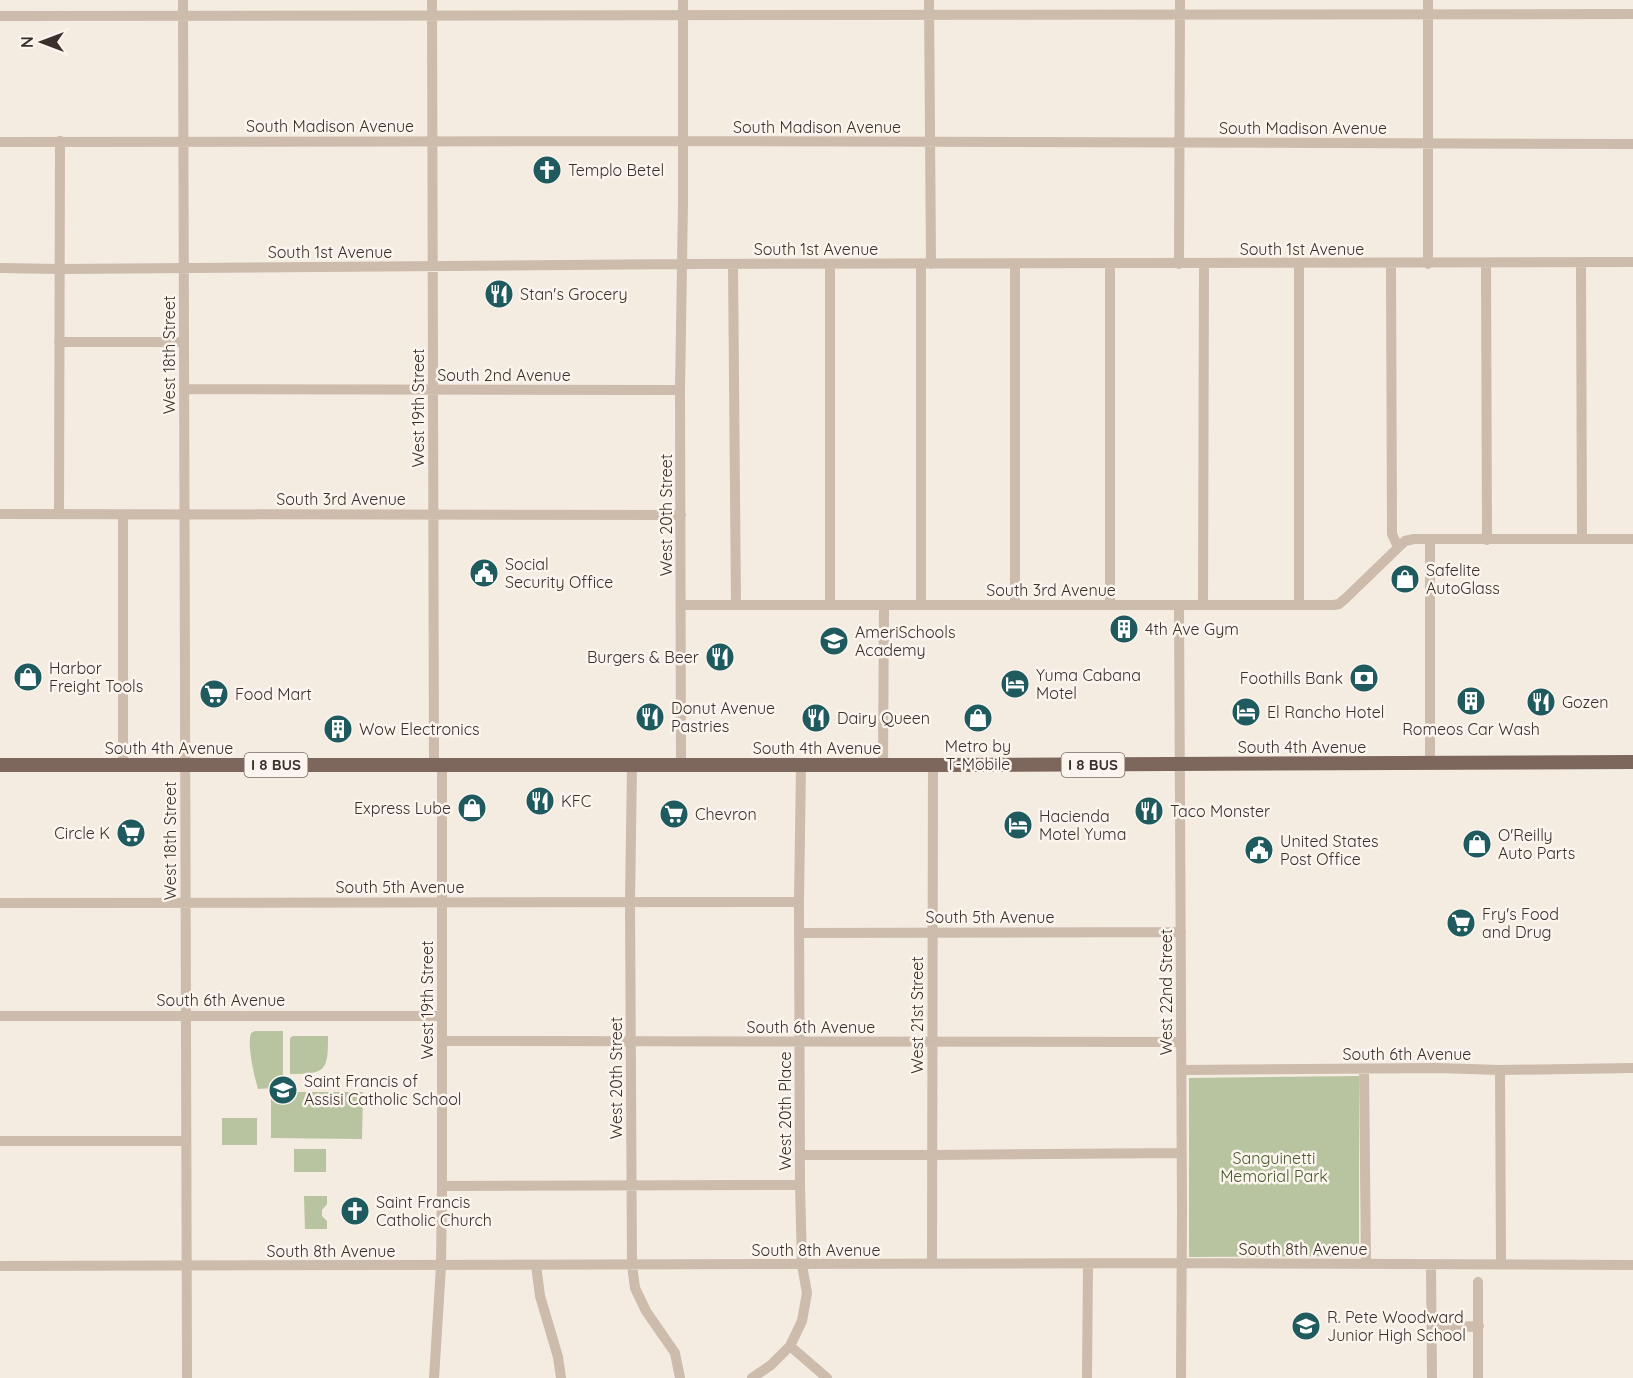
<svg xmlns="http://www.w3.org/2000/svg" width="1633" height="1378" font-family="Quicksand,sans-serif">
<style>
.green{fill:#b8c4a0}
.lines{fill:none;stroke-linecap:round;stroke-linejoin:round}
.minor{stroke:#cdbbac;stroke-width:10}
.major{stroke:#7d675c;stroke-width:14}
.labels{text-anchor:middle;stroke-width:5;stroke-linejoin:round;paint-order:stroke}
.shield{fill:#fbf5ee;stroke:#756b66;stroke-width:1.5}
.shield-label{font-size:15px;font-weight:bold;fill:#3b302b}
.street-label{font-size:16px;fill:#3b302b;stroke:#fbf5ee}
.poi-label{font-size:16px;fill:#3b302b;stroke:#fbf5ee;text-anchor:start}
.park-label{font-size:16px;fill:#4a5a2e;stroke:#fbf5ee}
</style>
<rect width="100%" height="100%" fill="#f4ebe1"/>
<path class="green" d="M255 1031H283V1075L275 1088 258 1089C254 1075 247 1046 251 1033Z
M293 1036H328C328 1071 326 1074 290 1074V1038Z
M1359 1076V1256L1189 1257V1078Z
M271 1092H363L362 1139 271 1138Z
M222 1118H257V1145H222Z
M294 1149H326V1172H294Z
M304 1196H327V1204L322 1210V1216L327 1221V1229H305Z"/>
<g class="lines">
<path class="minor" d="M183 0 187 1378
M432 0 434 766
M929 0 931 264
M0 16 1633 14
M0 142 683 141 1633 144
M1581 263 1582 539
M733 264 736 605
M830 264V605
M1110 264V604
M1179 264 1180 0
M1391 264 1392 534 1398 547
M1428 264V0
M1486 264 1487 540
M0 268 60 269 681 264 1633 262
M59 342H184
M184 389 680 390
M59 513 60 141
M0 514 681 515
M123 515V765
M681 605H1334L1339 604 1346 598 1405 541 1414 539H1633
M921 605V264
M1015 605V265
M1179 605 1182 1210 1181 1378
M1203 605 1204 264
M1299 605V264
M1430 763V539
M632 765 630 902 632 1265 635 1288 646 1311 675 1353 680 1378
M681 765 680 390 683 203V0
M883 765 884 605
M0 903 799 902
M799 933 1181 932
M0 1016H442
M442 1041 1180 1042
M1364 1069 1366 1264
M1182 1070 1437 1068 1500 1070 1633 1068
M1500 1070 1501 1264
M0 1141H186
M800 1155H932L1181 1153
M442 1186 800 1185
M932 1264 933 765
M1431 1264 1432 1378
M536 1265 540 1296 558 1357 561 1378
M0 1266 1182 1263 1633 1265
M1432 1328 1479 1326
M790 1346 827 1378
M434 1378 441 1266 442 1186V766
M752 1378 771 1365 790 1346 802 1321 807 1293 802 1265 800 1185 799 902 801 764
M1087 1378 1088 1264
M1478 1378V1282"/>
<path class="major" d="M0 765H933L1633 762"/>
</g>
<defs>
<g id="church-disc" transform="scale(1.5)"><circle r="9.5" fill="#1f5a5e" stroke="#fbf5ee"/><path d="M-1.2-6h2.4v3.5h3.3v2.4h-3.3V6h-2.4V-.1h-3.3v-2.4h3.3Z" fill="#fff"/></g>
<g id="restaurant-disc" transform="scale(1.5)"><circle r="9.5" fill="#1f5a5e" stroke="#fbf5ee"/><path d="M-5-6h1v4h1v-4h1v4h1v-4h1v5L-1.5 .5V6h-2V.5L-5-1ZM5-6V6H3V1.5H1.5Q1.5-4 5-6Z" fill="#fff"/></g>
<g id="civic-disc" transform="scale(1.5)"><circle r="9.5" fill="#1f5a5e" stroke="#fbf5ee"/><path d="M-.6-6.5H3V-4.5H.6V-3L4-1V1h2V6H-6V1h2V-1L-.6-3ZM-1.2 2.5V6h2.4V2.5Z" fill="#fff"/></g>
<g id="shop-disc" transform="scale(1.5)"><circle r="9.5" fill="#1f5a5e" stroke="#fbf5ee"/><path d="M-5-2.5h2.3a2.7 3.5 0 0 1 5.4 0H5L5.5 6h-11ZM-1.5-2.5h3a1.5 2.3 0 0 0-3 0Z" fill="#fff"/></g>
<g id="building-disc" transform="scale(1.5)"><circle r="9.5" fill="#1f5a5e" stroke="#fbf5ee"/><path d="M-4-6H4V6H1V3H-1V6H-4ZM-2.5-4.3h1.7v1.8h-1.7ZM.8-4.3h1.7v1.8H.8ZM-2.5-1h1.7V.8h-1.7ZM.8-1h1.7V.8H.8Z" fill="#fff"/></g>
<g id="school-disc" transform="scale(1.5)"><circle r="9.5" fill="#1f5a5e" stroke="#fbf5ee"/><path d="M0-5L7-2L0 1L-7-2ZM-4 1L0 2.5L4 1V4Q0 6-4 4Z" fill="#fff"/></g>
<g id="bank-disc" transform="scale(1.5)"><circle r="9.5" fill="#1f5a5e" stroke="#fbf5ee"/><path d="M-6-4H6V4H-6ZM0-2.3a2.3 2.3 0 1 0 0 4.6a2.3 2.3 0 1 0 0-4.6Z" fill="#fff"/></g>
<g id="hotel-disc" transform="scale(1.5)"><circle r="9.5" fill="#1f5a5e" stroke="#fbf5ee"/><path d="M-6-4.5h1.5V1H6V5H4.5V3h-9V5H-6ZM-4 0a1.8 1.8 0 1 1 3.6 0ZM.5 0V-2.5h3Q6-2.5 6 0Z" fill="#fff"/></g>
<g id="supermarket-disc" transform="scale(1.5)"><circle r="9.5" fill="#1f5a5e" stroke="#fbf5ee"/><path d="M-6-5.5h2.5l.6 2H6L4.5 2H-2.5L-4.4-4H-6ZM-1.5 3.2a1.3 1.3 0 1 0 .1 0ZM3 3.2a1.3 1.3 0 1 0 .1 0Z" fill="#fff"/></g>
</defs>
<g fill-rule="evenodd">
<use href="#church-disc" x="547" y="170"/>
<use href="#restaurant-disc" x="499" y="294"/>
<use href="#civic-disc" x="484" y="573"/>
<use href="#shop-disc" x="1405" y="579"/>
<use href="#building-disc" x="1124" y="629"/>
<use href="#school-disc" x="834" y="641"/>
<use href="#restaurant-disc" x="720" y="657"/>
<use href="#shop-disc" x="28" y="677"/>
<use href="#bank-disc" x="1364" y="678"/>
<use href="#hotel-disc" x="1015" y="684"/>
<use href="#supermarket-disc" x="214" y="694"/>
<use href="#building-disc" x="1471" y="701"/>
<use href="#restaurant-disc" x="1541" y="702"/>
<use href="#hotel-disc" x="1246" y="712"/>
<use href="#restaurant-disc" x="650" y="717"/>
<use href="#restaurant-disc" x="816" y="718"/>
<use href="#shop-disc" x="978" y="718"/>
<use href="#building-disc" x="338" y="729"/>
<use href="#restaurant-disc" x="540" y="801"/>
<use href="#shop-disc" x="472" y="808"/>
<use href="#restaurant-disc" x="1149" y="811"/>
<use href="#supermarket-disc" x="674" y="814"/>
<use href="#hotel-disc" x="1018" y="825"/>
<use href="#supermarket-disc" x="131" y="833"/>
<use href="#shop-disc" x="1477" y="844"/>
<use href="#civic-disc" x="1259" y="850"/>
<use href="#supermarket-disc" x="1461" y="923"/>
<use href="#school-disc" x="283" y="1090"/>
<use href="#church-disc" x="355" y="1211"/>
<use href="#school-disc" x="1306" y="1326"/>
</g>
<g class="labels">
<g class="shield">
<rect x="244.5" y="753" width="63" height="24" rx="4.5"/>
<rect x="1061.5" y="753" width="63" height="24" rx="4.5"/>
</g>
<g class="shield-label">
<text x="276" y="770">I 8 BUS</text>
<text x="1093" y="770">I 8 BUS</text>
</g>
<g class="street-label">
<text x="330" y="132">South Madison Avenue</text>
<text x="817" y="133">South Madison Avenue</text>
<text x="1303" y="134">South Madison Avenue</text>
<text x="816" y="255">South 1st Avenue</text>
<text x="1302" y="255">South 1st Avenue</text>
<text x="330" y="258">South 1st Avenue</text>
<text transform="translate(169 355) rotate(-90)" y="6">West 18th Street</text>
<text x="504" y="381">South 2nd Avenue</text>
<text transform="translate(418 408) rotate(-90)" y="6">West 19th Street</text>
<text x="341" y="505">South 3rd Avenue</text>
<text transform="translate(666 515) rotate(-90)" y="6">West 20th Street</text>
<text x="1051" y="596">South 3rd Avenue</text>
<text x="1302" y="753">South 4th Avenue</text>
<text x="169" y="754">South 4th Avenue</text>
<text x="817" y="754">South 4th Avenue</text>
<text transform="translate(170 841) rotate(-90)" y="6">West 18th Street</text>
<text x="400" y="893">South 5th Avenue</text>
<text x="990" y="923">South 5th Avenue</text>
<text transform="translate(1166 992) rotate(-90)" y="6">West 22nd Street</text>
<text x="221" y="1006">South 6th Avenue</text>
<text transform="translate(427 1000) rotate(-90)" y="6">West 19th Street</text>
<text transform="translate(917 1015) rotate(-90)" y="6">West 21st Street</text>
<text x="811" y="1033">South 6th Avenue</text>
<text x="1407" y="1060">South 6th Avenue</text>
<text transform="translate(616 1078) rotate(-90)" y="6">West 20th Street</text>
<text transform="translate(785 1111) rotate(-90)" y="6">West 20th Place</text>
<text x="1303" y="1255">South 8th Avenue</text>
<text x="816" y="1256">South 8th Avenue</text>
<text x="331" y="1257">South 8th Avenue</text>
</g>
<g class="poi-label">
<text x="568" y="176">Templo Betel</text>
<text x="520" y="300">Stan's Grocery</text>
<text x="505" y="570">Social<tspan x="505" dy="18">Security Office</tspan></text>
<text x="1426" y="576">Safelite<tspan x="1426" dy="18">AutoGlass</tspan></text>
<text x="1145" y="635">4th Ave Gym</text>
<text x="855" y="638">AmeriSchools<tspan x="855" dy="18">Academy</tspan></text>
<text x="699" y="663" text-anchor="end">Burgers &amp; Beer</text>
<text x="49" y="674">Harbor<tspan x="49" dy="18">Freight Tools</tspan></text>
<text x="1036" y="681">Yuma Cabana<tspan x="1036" dy="18">Motel</tspan></text>
<text x="1343" y="684" text-anchor="end">Foothills Bank</text>
<text x="235" y="700">Food Mart</text>
<text x="1562" y="708">Gozen</text>
<text x="671" y="714">Donut Avenue<tspan x="671" dy="18">Pastries</tspan></text>
<text x="1267" y="718">El Rancho Hotel</text>
<text x="837" y="724">Dairy Queen</text>
<text x="359" y="735">Wow Electronics</text>
<text x="1471" y="735" text-anchor="middle">Romeos Car Wash</text>
<text x="978" y="752" text-anchor="middle">Metro by<tspan x="978" dy="18">T-Mobile</tspan></text>
<text x="561" y="807">KFC</text>
<text x="451" y="814" text-anchor="end">Express Lube</text>
<text x="1170" y="817">Taco Monster</text>
<text x="695" y="820">Chevron</text>
<text x="1039" y="822">Hacienda<tspan x="1039" dy="18">Motel Yuma</tspan></text>
<text x="110" y="839" text-anchor="end">Circle K</text>
<text x="1498" y="841">O'Reilly<tspan x="1498" dy="18">Auto Parts</tspan></text>
<text x="1280" y="847">United States<tspan x="1280" dy="18">Post Office</tspan></text>
<text x="1482" y="920">Fry's Food<tspan x="1482" dy="18">and Drug</tspan></text>
<text x="304" y="1087">Saint Francis of<tspan x="304" dy="18">Assisi Catholic School</tspan></text>
<text x="376" y="1208">Saint Francis<tspan x="376" dy="18">Catholic Church</tspan></text>
<text x="1327" y="1323">R. Pete Woodward<tspan x="1327" dy="18">Junior High School</tspan></text>
</g>
<g class="park-label">
<text x="1274" y="1164">Sanguinetti<tspan x="1274" dy="18">Memorial Park</tspan></text>
</g>
</g>
<g transform="translate(42 42) rotate(270)" stroke="#fbf5ee" stroke-width="4.5" paint-order="stroke">
<path d="M0-4.5L10 22L0 15L-10 22Z" fill="#3b302b"/>
<text y="-9" font-size="16" font-weight="bold" text-anchor="middle" fill="#3b302b">N</text>
</g>
</svg>
